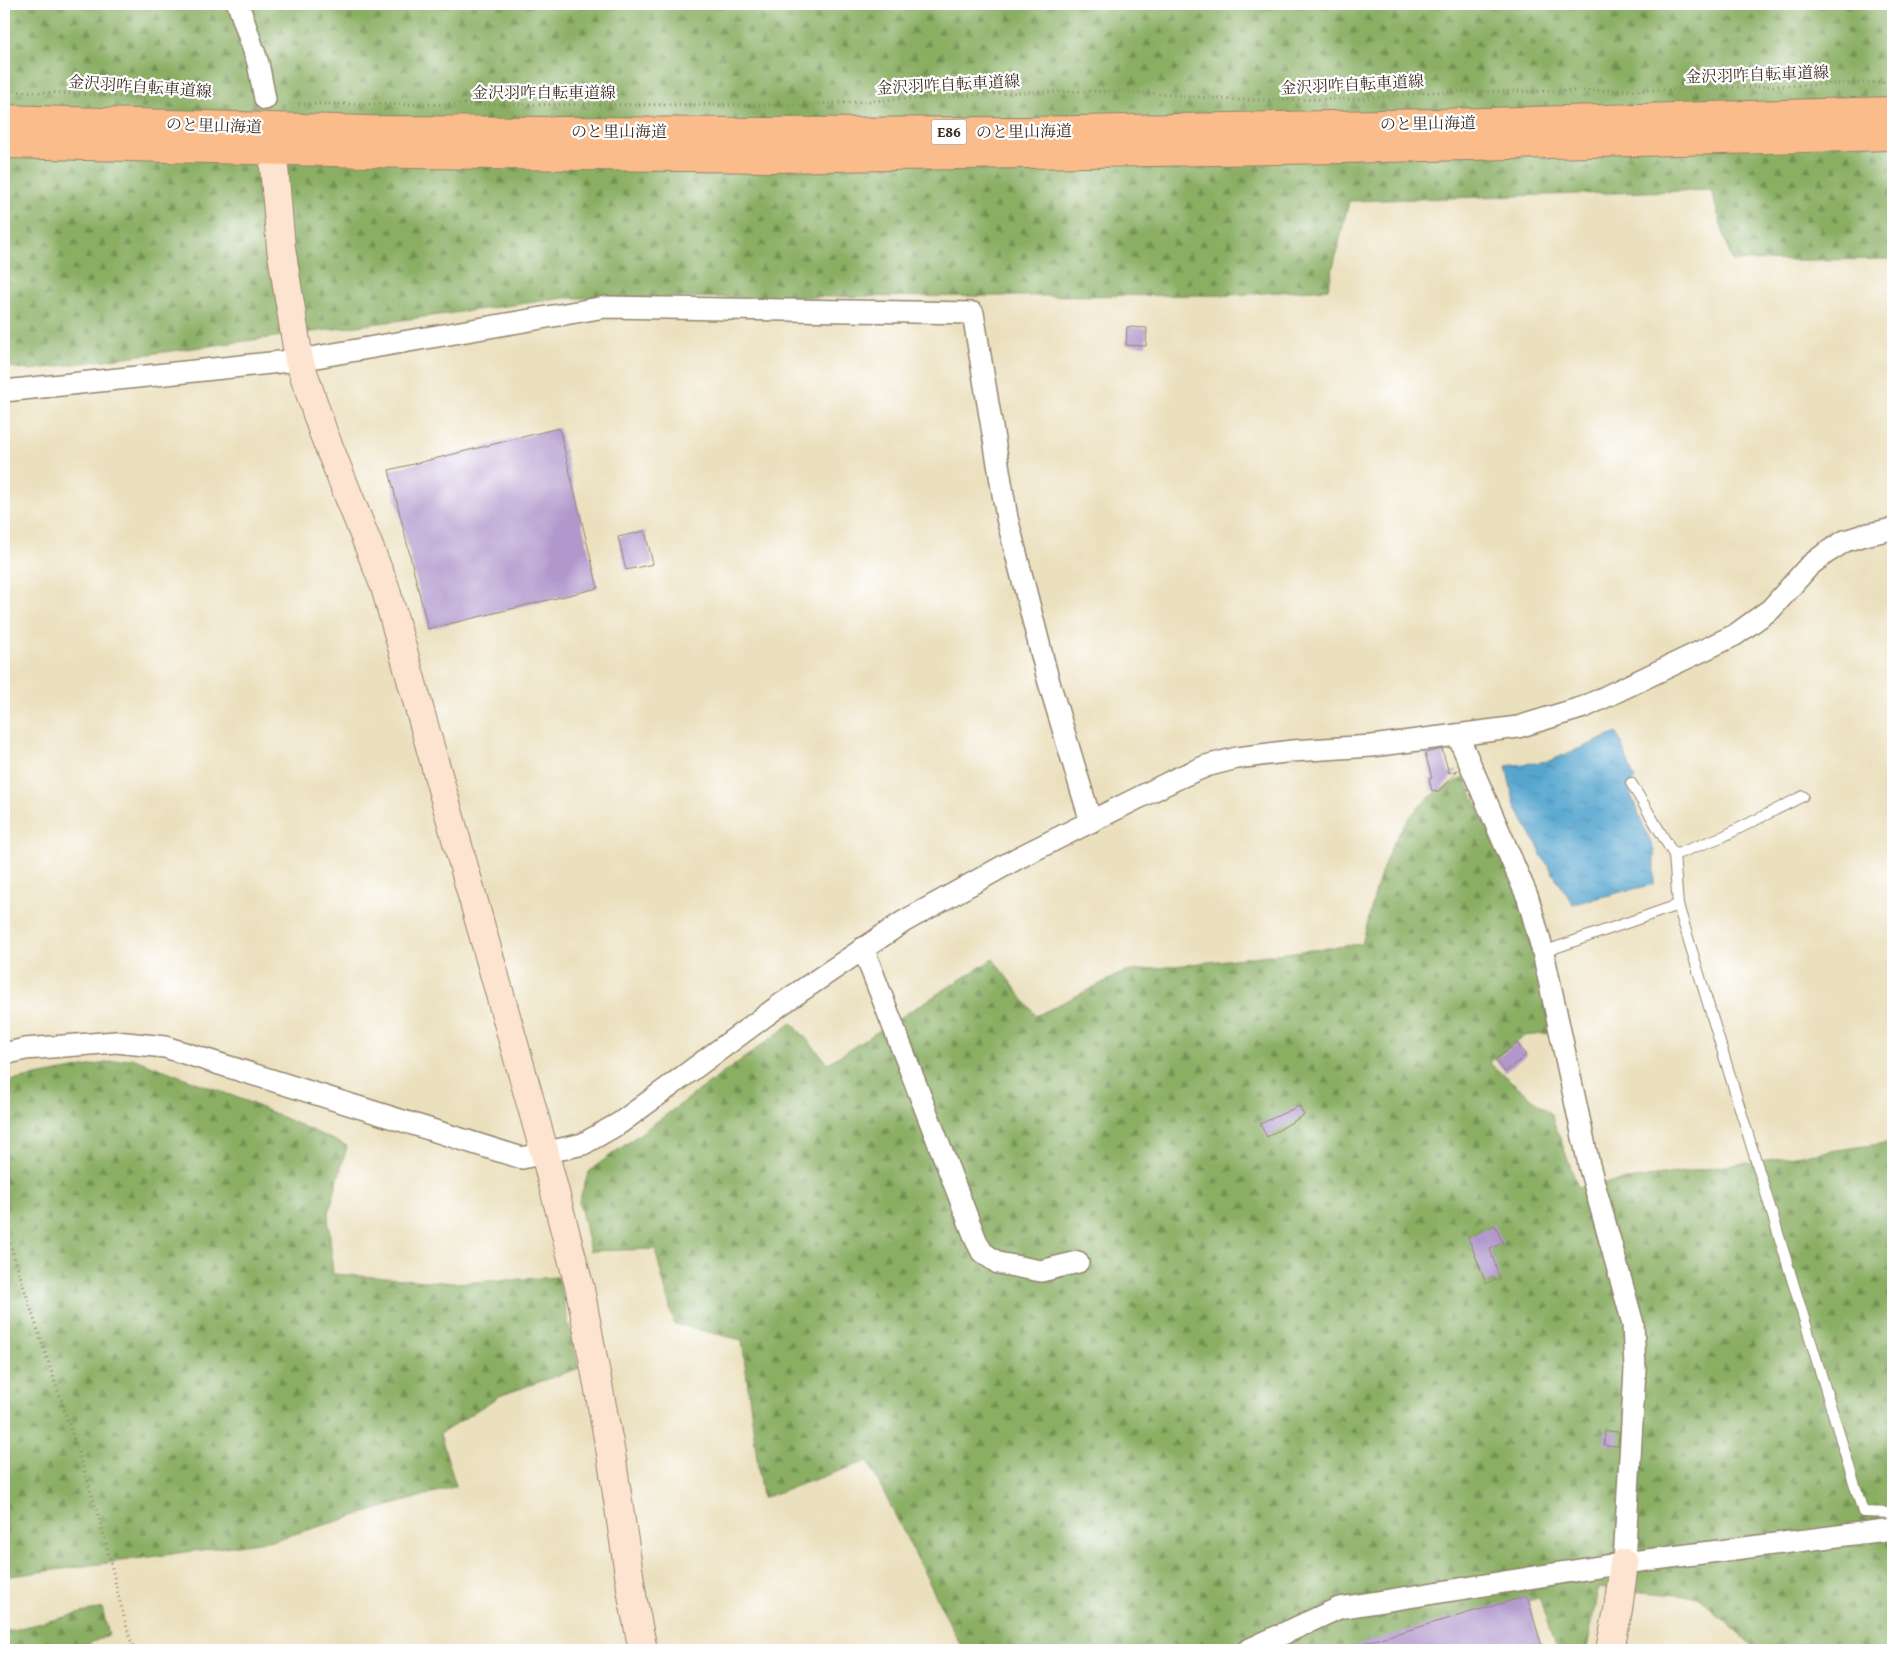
<svg xmlns="http://www.w3.org/2000/svg" width="1897" height="1654" font-family="'Gentium Book Plus','Noto Serif JP',serif">
<style>
.forest{fill:url(#forest-firs);stroke:#626c41}
.water{fill:url(#water-ripples);stroke:#486876}
.building{fill:#b198cc}
.lines{fill:none;stroke-linecap:round;stroke-linejoin:round}
.lane-casing{stroke:#93856e;stroke-width:12}
.street-casing{stroke:#93856e;stroke-width:24}
.secondary-casing{stroke:#93856e;stroke-width:30}
.highway-casing{stroke:#93856e;stroke-width:30}
.path{stroke:#93856e;stroke-width:3;stroke-dasharray:1 4;stroke-linecap:butt}
.lane{stroke:#fff;stroke-width:10}
.street{stroke:#fff;stroke-width:21}
.secondary{stroke:#fde4d1;stroke-width:28}
.highway{stroke:#fabc8b;stroke-width:28}
.labels{text-anchor:middle;stroke-width:4.5;stroke-linejoin:round;paint-order:stroke}
.shield{fill:#fff;stroke:#766a62;stroke-width:1}
.shield-label{font-size:15px;font-weight:bold;fill:#3b2a1e}
.street-label{font-size:16px;fill:#3b2a1e;stroke:#fff}
</style>
<defs>
<pattern id="forest-firs" width="22" height="20" patternUnits="userSpaceOnUse" patternTransform="scale(1.25)"><rect width="22" height="20" fill="#8aaf64"/><path d="M5 1l3.5 6h-7zM16 11l3.5 6h-7z" fill="#728f52"/></pattern>
<pattern id="water-ripples" width="26" height="14" patternUnits="userSpaceOnUse" patternTransform="scale(1.25)"><rect width="26" height="14" fill="#55a5cf"/><path d="M2 4q2-2 4 0t4 0M15 11q2-2 4 0t4 0" fill="none" stroke="#4887a7"/></pattern>
</defs>
<rect width="100%" height="100%" fill="#fff"/>
<filter id="ink" filterUnits="userSpaceOnUse"><feTurbulence type="fractalNoise" baseFrequency=".02" numOctaves="2"/><feDisplacementMap in="SourceGraphic" scale="10" xChannelSelector="R" yChannelSelector="G"/><feConvolveMatrix kernelMatrix="1 2 1 2 8 2 1 2 1" color-interpolation-filters="sRGB"/></filter>
<filter id="wash" filterUnits="userSpaceOnUse"><feTurbulence type="fractalNoise" baseFrequency=".0096" numOctaves="4" result="noise"/><feDisplacementMap in="SourceGraphic" scale="20" xChannelSelector="R" yChannelSelector="G"/><feGaussianBlur stdDeviation="1.12" result="paint"/><feColorMatrix in="noise" values="0 0 0 0 0 0 0 0 0 0 0 0 0 0 0 0 0 1.4 0 .05"/><feComposite in="paint" operator="in"/></filter>
<g filter="url(#wash)">
<rect width="100%" height="100%" fill="#ebe0be"/>
<path class="forest" d="M4 4H1893V259L1732 261 1711 190 1349 201 1328 289 1231 295 565 298 30 370 4 366Z
M1464 777 1521 902 1552 1033 1524 1036 1489 1063 1551 1114 1578 1187 1893 1142V1650H1757L1699 1597 1598 1588 1587 1650H1556L1539 1598 1339 1650H971L961 1646 868 1461 762 1498 742 1340 674 1324 655 1249 590 1251 579 1201 589 1171 792 1023 828 1063 993 959 1036 1016 1124 972 1362 944C1376 893 1384 835 1428 799 1438 790 1453 784 1464 777Z
M132 1058 246 1101 347 1146 328 1215 333 1274 456 1283 558 1277 579 1368 499 1396 440 1434 456 1486 274 1540 4 1577V1082Z
M102 1608 109 1635 74 1650H4V1632Z"/>
<path class="water" d="M1617 733 1635 780 1627 785 1654 851V884L1573 904 1541 855 1540 850 1515 806 1506 766 1549 761Z"/>
<g id="blocks">
<path class="building" d="M1127 327 1147 328 1146 346 1126 345Z
M559 428 598 588 428 629 389 470Z
M645 531 653 564 626 570 618 537Z
M1442 749 1449 773 1458 770 1437 793 1436 790 1432 791 1429 779 1432 778 1425 753Z
M1517 1043 1526 1055 1505 1072 1495 1060Z
M1299 1106 1304 1115 1267 1137 1260 1124Z
M1495 1225 1503 1243 1490 1249 1500 1279 1486 1283 1468 1237Z
M1605 1431 1619 1432 1618 1446 1604 1445Z
M1527 1596 1543 1650H1354L1353 1646Z"/>
</g>
</g>
<g filter="url(#ink)">
<use href="#blocks" fill-opacity="0" stroke="#93856e" stroke-width="1"/>
<g class="lines">
<g class="lane-casing">
<path id="lane" d="M1631 783 1674 855
M1803 796 1724 836 1674 855 1678 905 1863 1512 1893 1513
M1543 952 1678 905"/>
</g>
<g class="street-casing">
<path id="street" d="M238 4 258 63 265 99
M4 391 299 360 605 307 973 313 1007 518 1048 679 1091 822
M1458 736 1528 898 1543 952 1589 1165 1633 1324 1635 1369 1624 1563
M863 948 976 1240 982 1252 998 1263 1041 1271 1078 1262
M4 1054 25 1049 116 1042 165 1047 522 1158 583 1144 620 1123 780 1005 903 922 1018 858 1176 779 1206 766 1237 758 1292 751 1372 746 1518 727 1584 707 1735 635 1771 609 1809 566 1826 553 1845 541 1864 535 1893 529
M1248 1650 1339 1608 1624 1563 1893 1529"/>
</g>
<g class="secondary-casing">
<path id="secondary" d="M274 167 281 248 299 360 323 432 385 587 545 1154 580 1289 611 1454 633 1601 643 1650
M1610 1650 1618 1610 1624 1563"/>
</g>
<g class="highway-casing">
<path id="highway" d="M4 119 368 130 768 132 1026 131 1486 122 1893 111
M4 144 412 154 772 158 1342 149 1893 136"/>
</g>
<path class="path" d="M4 91 66 93 148 99
M299 104 802 105 1025 92 1121 91 1237 100 1356 99 1434 92 1663 90 1893 82
M4 1224C33 1319 66 1413 96 1508 111 1555 118 1604 134 1650"/>
<use href="#lane" class="lane"/>
<use href="#street" class="street"/>
<use href="#secondary" class="secondary"/>
<use href="#highway" class="highway"/>
</g>
</g>
<g class="labels">
<rect class="shield" x="931.5" y="119.5" width="35" height="25" rx="4"/>
<g class="shield-label">
<text x="949" y="137">E86</text>
</g>
<g class="street-label">
<text transform="translate(1757 74) rotate(-2)" y="6">金沢羽咋自転車道線</text>
<text transform="translate(948 84) rotate(-3)" y="6">金沢羽咋自転車道線</text>
<text transform="translate(1352 84) rotate(-3)" y="6">金沢羽咋自転車道線</text>
<text transform="translate(140 86) rotate(4)" y="6">金沢羽咋自転車道線</text>
<text x="544" y="98">金沢羽咋自転車道線</text>
<text transform="translate(1428 123) rotate(-1)" y="6">のと里山海道</text>
<text transform="translate(214 125) rotate(2)" y="6">のと里山海道</text>
<text x="619" y="137">のと里山海道</text>
<text transform="translate(1024 131) rotate(-1)" y="6">のと里山海道</text>
</g>
</g>
<rect width="1897" height="1654" fill="none" stroke="#fff" stroke-width="20"/>
</svg>
